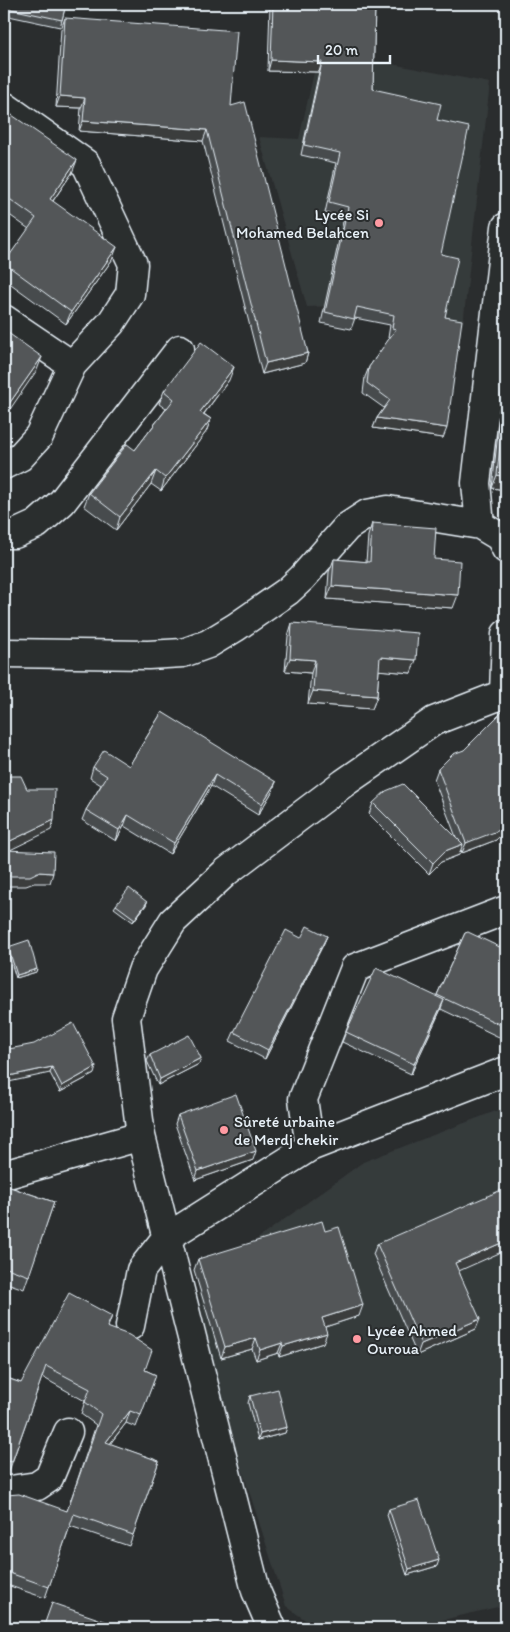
<svg xmlns="http://www.w3.org/2000/svg" width="510" height="1632" font-family="Itim,sans-serif">
<style>
.built{fill:#363a3b}
.lines{fill:none;stroke-linecap:round;stroke-linejoin:round}
.minor-casing{stroke:#e8f1f8;stroke-width:31}
.minor{stroke:#2a2d2e;stroke-width:28}
.wall{fill:#474b4d;stroke:#e8f1f8}
.shaded-wall{fill:#3a3d3e;stroke:#e8f1f8}
.building{fill:#535759;stroke:#e8f1f8}
.poi-dot{fill:#ff9aa2;stroke:#2a2d2e;stroke-width:2}
.labels{text-anchor:middle;stroke-width:4;stroke-linejoin:round;paint-order:stroke}
.poi-label{font-size:16px;fill:#e8f1f8;stroke:#2a2d2e;text-anchor:start}
</style>
<rect width="100%" height="100%" fill="#2a2d2e"/>
<filter id="ink" filterUnits="userSpaceOnUse"><feTurbulence type="fractalNoise" baseFrequency=".02" numOctaves="2"/><feDisplacementMap in="SourceGraphic" scale="10" xChannelSelector="R" yChannelSelector="G"/><feConvolveMatrix kernelMatrix="1 2 1 2 8 2 1 2 1" color-interpolation-filters="sRGB"/></filter>
<g filter="url(#ink)">
<path class="built" d="M319 50 490 83 463 325 337 306 307 307 259 137 299 139Z
M506 1107V1605L409 1628H316L286 1606 218 1395 197 1283 363 1162Z"/>
<g class="lines">
<g class="minor-casing">
<path id="minor" d="M4 106 86 164 133 264 130 294 111 323 72 365 39 436 20 457 4 465
M4 319 72 365
M480 525 476 483 506 227
M4 534H15L37 524 62 502 180 349
M4 653 148 655 183 653 208 644 236 627 288 591 302 578 347 527 367 514 388 510 480 525 500 537 506 549
M504 694 506 634
M310 1147 303 1099 355 968 506 910
M4 1175 141 1136
M130 1326 141 1270 166 1238 310 1147 506 1071
M4 1491 37 1486 49 1478 68 1432
M272 1628 256 1591 141 1136 126 1018 143 969 173 921 226 872 344 783 434 721 506 693"/>
</g>
<use href="#minor" class="minor"/>
</g>
<path class="wall" d="M6 4H66L62 20 60 27 4 15Z
M270 4H375L373 89 437 120 441 254 445 317 443 438 373 428 377 418 384 408 363 393 365 377 369 367 390 338H388L390 325 355 318 351 329 321 323 344 217 325 213 336 163 301 155 319 72 268 71Z
M65 18 231 106 308 353 305 363 262 374 203 141 79 131 81 108 56 107 61 29Z
M4 121 72 173 53 201 112 260 66 324 4 279V263L29 229 4 211Z
M229 380 204 414 211 419 206 432 161 491 151 484 116 530 84 506 89 493 135 450 166 409 159 404 164 391Z
M505 393 506 490 492 488 501 406Z
M372 523 434 559 453 608 327 599 329 572 334 559 366 562 368 536Z
M292 623 411 673 379 670 377 696 372 709 308 704 311 673 285 671 288 636Z
M506 708V830L496 840 462 853 461 850 459 855 441 862 429 874 369 814 373 803 456 837 434 780 438 769 464 750Z
M162 712 272 792 258 815 211 786 170 854 124 826 116 841 82 820 86 810 101 785 90 778 93 767 129 766Z
M147 902 146 905 133 922 114 908 116 905Z
M465 933 506 950V1027L501 1038 441 1009 411 1074 342 1042 346 1032 436 997Z
M327 936 323 945 265 1059 230 1041 234 1032 301 938Z
M8 947 36 972 16 978 7 950Z
M4 1050 94 1074 60 1092 50 1073Z
M150 1055 201 1058 199 1064 158 1085 147 1061Z
M178 1115 253 1160 195 1180 175 1124Z
M4 1185 54 1202 24 1289 4 1282Z
M325 1231 359 1316 325 1327 323 1343 279 1357 278 1353 256 1360 252 1349 221 1358 194 1270 198 1259Z
M377 1244 459 1271 476 1329 417 1355 373 1254Z
M112 1316 108 1327 145 1370 156 1375 136 1427 126 1423 110 1444 159 1461 129 1546 70 1526 45 1598 4 1584V1502L67 1511 96 1425 81 1414 85 1401 42 1377 8 1474 4 1472V1377L21 1383Z
M250 1396 287 1427 285 1433 258 1440 248 1403Z
M389 1509 437 1566 407 1575 387 1515Z"/>
<path class="shaded-wall" d="M271 60 322 62 319 72 268 71Z
M60 96 85 98 81 108 56 107Z
M83 121 207 130 203 141 79 131Z
M77 160 72 173 45 212 50 199Z
M117 247 112 260 66 324 71 312Z
M308 353 305 363 262 374 266 363Z
M42 357 37 370 4 418V411Z
M234 367 229 380 196 424 200 412Z
M377 418 447 428 443 438 373 428Z
M211 419 206 432 161 491 165 478Z
M156 471 151 484 116 530 120 517Z
M497 475 506 477V490L492 488Z
M332 586 458 595 453 608 327 599Z
M380 657 416 660 411 673 376 670Z
M290 658 315 660 311 673 285 671Z
M313 691 377 696 372 709 308 704Z
M215 775 211 786 170 854 174 843Z
M276 782 272 792 258 815 262 804Z
M128 815 124 826 116 841 119 830Z
M54 820 51 830 4 853V844Z
M506 824V830L496 840 462 853 466 843Z
M463 844 459 855 441 862 429 874 433 863 445 851Z
M38 872 53 873 50 883H34L26 886H4V876Z
M147 902 146 905 133 922 135 919Z
M327 936 323 945 265 1059 268 1050Z
M37 969 36 972 16 978 17 975Z
M444 1000 440 1011 411 1074 414 1064Z
M201 1058 199 1064 158 1085 160 1079Z
M52 1067 50 1073 4 1083V1077Z
M96 1067 94 1074 60 1092 62 1086Z
M256 1151 253 1160 195 1180 198 1171Z
M506 1241V1250L452 1274 455 1263Z
M363 1305 359 1316 319 1329 322 1318Z
M480 1319 476 1329 417 1355 421 1344Z
M327 1333 323 1343 279 1357 283 1346Z
M256 1338 252 1349 221 1358 225 1347Z
M282 1343 278 1353 256 1360 260 1350Z
M130 1411 126 1423 102 1454 106 1442Z
M287 1427 285 1433 258 1440 260 1434Z
M439 1560 437 1566 407 1575 409 1569Z"/>
<path class="building" d="M7 4H66L62 20 6 8Z
M273 4H375L373 89 441 104 437 120 469 127 441 254 458 258 445 317 462 320 447 428 377 418 390 400 367 383 369 367 396 329 392 328 394 315 357 307 354 319 325 312 348 207 329 202 340 153 304 145 322 62 271 60Z
M65 18 237 31 231 106 245 102 308 353 266 363 207 130 83 121 85 98 60 96Z
M9 113 77 160 50 199 117 247 71 312 4 263 36 218 4 195V121Z
M4 330 42 357 4 411Z
M201 342 234 367 200 412 211 419 165 478 156 471 120 517 89 493 127 444 135 450 174 399 164 391Z
M505 393 506 394V477L497 475Z
M372 523 436 528 434 559 460 561 458 595 332 586 334 559 370 562Z
M292 623 418 633 416 660 380 657 377 696 313 691 315 660 290 658Z
M506 708V824L500 830 466 843 438 769 453 754 464 750Z
M162 712 276 782 262 804 215 775 174 843 128 815 119 830 86 810 107 776 93 767 104 750 129 766Z
M4 776H21L27 789H55L54 820 4 844Z
M403 784 463 844 445 851 433 863 373 803 386 791Z
M4 850 54 852 53 873 38 872 30 876H4Z
M129 888 147 902 135 919 116 905Z
M307 926 327 936 268 1050 234 1032 286 930 301 938Z
M468 932 506 950V1024L505 1027 437 995 465 933Z
M29 940 37 969 17 975 8 947Z
M376 968 444 1000 414 1064 346 1032Z
M73 1023 96 1067 62 1086 52 1067 4 1077V1050L34 1044Z
M189 1035 201 1058 160 1079 150 1055Z
M236 1094 256 1151 198 1171 178 1115Z
M4 1185 54 1202 29 1276 4 1267Z
M506 1188V1241L455 1263 480 1319 421 1344 377 1244Z
M322 1221 325 1231 339 1227 363 1305 322 1318 327 1333 283 1346 282 1343 260 1350 256 1338 225 1347 198 1259Z
M69 1293 112 1316 107 1327 129 1335 152 1350 145 1370 156 1375 141 1415 130 1411 106 1442 159 1461 133 1535 74 1514 49 1587 4 1571V1502L6 1495 19 1494 67 1511 101 1414 85 1402 90 1389 46 1366 12 1462 4 1460V1377L21 1383Z
M278 1389 287 1427 260 1434 250 1396Z
M419 1500 439 1560 409 1569 389 1509Z
M52 1603 119 1626 118 1628H43Z
M208 1622 220 1628H204Z"/>
</g>
<g class="poi-dot">
<circle cx="379" cy="223" r="5"/>
<circle cx="224" cy="1130" r="5"/>
<circle cx="357" cy="1339" r="5"/>
</g>
<g class="labels">
<g class="poi-label">
<text x="369" y="220" text-anchor="end">Lycée Si<tspan x="369" dy="18">Mohamed Belahcen</tspan></text>
<text x="234" y="1127">Sûreté urbaine<tspan x="234" dy="18">de Merdj chekir</tspan></text>
<text x="367" y="1336">Lycée Ahmed<tspan x="367" dy="18">Ouroua</tspan></text>
</g>
</g>
<rect width="510" height="1632" fill="none" stroke="#2a2d2e" stroke-width="20"/>
<rect x="10" y="10" width="490" height="1612" fill="none" stroke="#e8f1f8" stroke-width="2" filter="url(#ink)"/>
<path d="M318 55v8h72v-8" fill="none" stroke="#e8f1f8" stroke-width="2.5"/>
<text x="325" y="55" font-size="15" fill="#e8f1f8" stroke="#2a2d2e" stroke-width="4" paint-order="stroke">20 m</text>
</svg>
